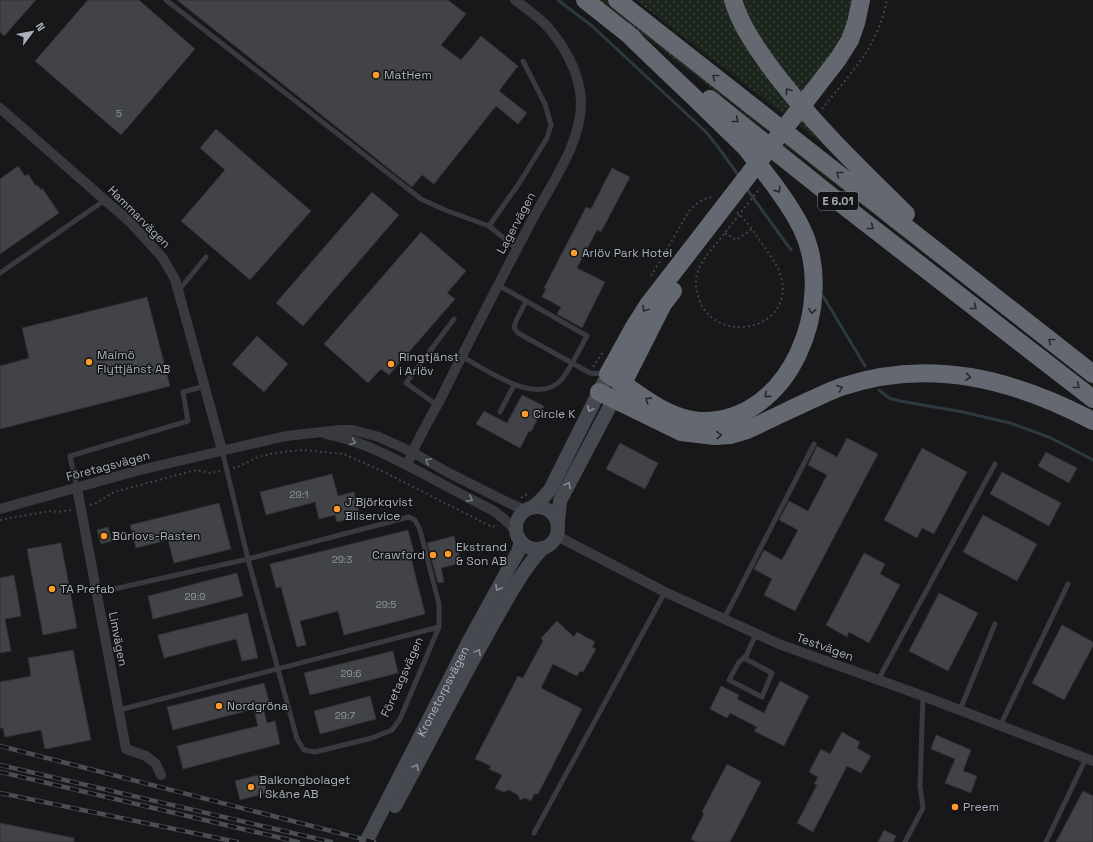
<svg xmlns="http://www.w3.org/2000/svg" width="1093" height="842" font-family="'Space Grotesk',sans-serif">
<style>
.grass{fill:url(#grass-dots)}
.lines{fill:none;stroke-linecap:round;stroke-linejoin:round}
.stream{stroke:#2c3a40;stroke-width:3}
.building{fill:#414347;stroke:#313236}
.path{stroke:#3e4247;stroke-width:2;stroke-dasharray:2 3;stroke-linecap:butt}
.lane{stroke:#383a40;stroke-width:5}
.street{stroke:#383a40;stroke-width:10}
.secondary{stroke:#464a50;stroke-width:14}
.highway{stroke:#646971;stroke-width:18}
.rail-casing{stroke:#4b4f55;stroke-width:4.5}
.rail{stroke:#131315;stroke-width:3;stroke-dasharray:9;stroke-linecap:butt}
.oneway{stroke:#27282c}
.oneway2{stroke:#868d96}
.oneway3{stroke:#767b84}
.poi-dot{fill:#ff9b2b;stroke:#131315;stroke-width:1.5}
.labels{text-anchor:middle;stroke-width:3;stroke-linejoin:round;paint-order:stroke}
.number-label{font-size:10px;fill:#8e969e}
.shield{fill:#131315;stroke:#7b8289;stroke-width:1}
.shield-label{font-size:11px;font-weight:bold;fill:#a8b1bb}
.poi-label{font-size:12px;fill:#a8b1bb;stroke:#131315;text-anchor:start}
.street-label{font-size:12px;fill:#a8b1bb;stroke:#131315}
</style>
<defs>
<pattern id="grass-dots" width="8" height="8" patternUnits="userSpaceOnUse"><rect width="8" height="8" fill="#1d261d"/><path d="M2 2h.1M6 6h.1" fill="none" stroke="#3b433c" stroke-width="1.8" stroke-linecap="round"/></pattern>
</defs>
<rect width="100%" height="100%" fill="#18181a"/>
<path class="grass" d="M598 0H608L1093 376V385Z
M636 0H727L755 57 820 142Z
M739 0H856L839 46 800 99 773 62Z"/>
<g class="lines">
<path class="stream" d="M558 0 592 26 706 132 718 147 739 176
M746 188 791 250
M823 296 865 366
M879 390 889 398 900 401 963 412 1010 423 1051 438 1093 460"/>
</g>
<path class="building" d="M0 0H36L4 36 0 32Z
M88 0H139L195 49 121 135 35 61Z
M177 0H448L466 14 441 45 461 60 481 36 518 66 499 91 527 113 518 124 496 106 434 184 422 175 412 187Z
M216 129 311 211 250 280 181 221 225 170 200 148Z
M18 166 25 176 28 174 36 186 37 185 41 190 42 188 59 213 0 254V179Z
M612 168 630 177 601 232 597 230 577 268 605 282 582 328 557 314 561 307 542 297 546 289 544 288 586 207 591 209Z
M372 192 399 215 303 326 276 303Z
M421 232 466 271 447 293 455 299 389 375 381 369 368 383 324 344Z
M147 297 170 386 0 429V366L29 358 22 328Z
M257 336 288 364 264 392 232 364Z
M522 395 544 406 531 432 529 431 520 448 476 424 484 411 507 423Z
M847 438 878 454 795 611 764 595 772 579 754 569 764 550 782 560 798 530 779 520 789 501 808 511 827 475 808 465 817 446 837 457Z
M620 443 658 463 645 489 606 469Z
M922 448 967 472 934 534 922 528 917 538 884 520Z
M1046 452 1077 468 1069 483 1038 466Z
M1002 472 1061 503 1049 526 990 494Z
M332 474 338 496 354 492 360 516 337 522 335 515 319 519 315 502 266 515 260 492Z
M219 503 231 549 174 563 168 540 136 548 130 525Z
M983 515 1037 544 1017 581 963 552Z
M108 527 112 541 101 544 97 530Z
M408 530 414 553 410 554 425 614 344 635 338 611 300 621 306 645 297 647 281 587 276 588 270 564Z
M454 536 461 563 441 568 444 582 438 583 427 543Z
M61 543 77 628 43 635 27 549Z
M864 553 885 564 880 574 900 585 869 643 849 632 847 637 826 625Z
M237 573 243 596 153 619 148 596Z
M14 575 21 616 5 619 11 651 0 653V578Z
M939 593 978 613 948 671 909 651Z
M247 613 258 658 242 661 236 639 164 658 158 635Z
M557 621 574 637 577 632 595 642 592 647 596 649 583 672 580 671 577 676 553 664 541 688 582 709 538 794H534L531 801 525 798 520 800 518 795 509 790 503 792 495 788 502 775 489 769 491 766 475 759 518 676 523 678 543 641 541 638Z
M1062 625 1093 642V646L1064 700 1032 683Z
M73 650 91 740 45 749 41 730 5 737 3 728H0V682L31 676 28 658Z
M393 651 398 673 310 695 304 673Z
M780 681 809 696 784 746 754 731 757 727 730 713 727 718 710 709 721 686 739 695 737 699 764 713Z
M264 683 270 705 263 707 267 723 275 721 280 744 183 769 177 746 258 726 256 718 254 709 173 730 167 707Z
M370 696 376 719 320 734 314 711Z
M842 732 860 742 857 748 871 756 861 773 847 766 813 832 797 823 817 785 814 784 818 777 809 772 821 749 830 754Z
M936 735 971 750 963 771 977 776 971 793 945 783 955 759 931 749Z
M727 764 761 782 730 842H697L691 839 704 814 702 812Z
M262 774 267 793 240 800 235 781Z
M1083 791 1093 796V842H1056Z
M0 823 74 838V842H0Z
M884 830 896 836 893 842H878Z"/>
<g class="lines">
<path class="path" d="M822 109C838 88 865 60 875 36 881 24 884 12 887 0
M737 212C749 224 758 237 767 251 773 259 779 268 781 277 796 332 710 347 698 295 696 288 695 281 697 274 701 259 715 246 724 234 736 219 748 203 760 188
M725 233 736 240 752 229
M651 276 689 211C697 203 703 198 714 197
M593 367 603 352
M233 468 240 466 258 457 274 453 302 450 344 454 386 473 492 527 498 525
M521 498 529 493
M90 505 96 503 114 492 196 470 210 473 221 471
M0 520 50 511 58 512 72 510"/>
<path class="lane" d="M166 0 421 199 445 210 489 226 517 249
M489 226 520 182 547 138 551 125 545 104 523 61
M0 273 105 200
M179 290 206 257
M526 301 516 321 514 328 518 333 590 373 604 374
M461 356C485 369 538 408 562 379 572 366 579 350 587 336L498 285
M437 405 406 383 454 319
M500 412 514 385
M77 488 70 456 188 421 183 392 205 386
M96 593 248 559 409 517 415 520 420 530 439 604V627L400 719 392 730 372 738 315 752 304 750 297 739 248 559 222 450
M724 619 814 444
M744 658 772 673 762 697 729 680 739 662 746 656 756 634
M878 680 995 464
M119 710 439 627
M960 710 995 624
M1000 726 1068 584
M534 833 665 592
M905 842 923 808 920 786 923 696
M1046 842 1086 758"/>
<path class="street" d="M0 108 130 222 162 257 175 279 222 450
M326 434C360 440 391 457 422 473 445 486 469 498 492 510 503 517 510 523 517 534
M407 465C416 442 429 420 441 398 470 339 500 281 531 222 550 185 582 144 581 101 580 73 564 45 546 25 537 16 526 8 515 0
M77 488 126 749 146 756 156 764 161 775
M0 509 136 471 251 444 286 436 340 430H353L379 437 412 452 447 472 513 505 526 510
M557 536 665 592 779 644 923 696 1093 761"/>
<g class="secondary">
<circle cx="537" cy="528" r="21"/>
<path d="M531 508 539 502 550 490 608 374"/>
<path d="M558 522 560 501 618 391"/>
<path d="M395 806C428 745 459 684 493 624 508 598 522 570 543 548"/>
<path id="s1" d="M366 842 470 639 510 566 518 552 521 541"/>
</g>
<path class="highway" d="M585 0 633 38
M617 0 1093 374
M733 0C740 24 754 44 768 64 808 119 857 166 906 214
M625 31C650 56 676 80 702 105 716 119 731 133 745 147 751 154 756 162 762 169 777 188 792 208 802 229 837 302 791 424 700 421 665 419 636 391 608 374L634 327 648 305 838 59 850 40 856 23 861 0
M710 99 830 195 1093 399
M623 383 663 304 673 291
M599 392 681 432 715 436 730 435 747 430C769 420 791 409 813 399 822 395 832 390 841 387 929 357 1013 379 1093 421"/>
<g class="rail-casing">
<path id="rail" d="M0 746 374 842
M0 765 331 842
M0 772 298 842
M0 793 237 842"/>
</g>
<use href="#rail" class="rail"/>
</g>
<defs><path id="oneway-chevron" d="M-2-3.5L2.5 0L-2 3.5" fill="none" stroke-width="1.6" stroke-linecap="round" stroke-linejoin="round"/></defs>
<g class="oneway">
<use href="#oneway-chevron" transform="translate(715 77) rotate(-142)"/>
<use href="#oneway-chevron" transform="translate(788 91) rotate(-127)"/>
<use href="#oneway-chevron" transform="translate(736 120) rotate(39)"/>
<use href="#oneway-chevron" transform="translate(839 174) rotate(-142)"/>
<use href="#oneway-chevron" transform="translate(778 190) rotate(55)"/>
<use href="#oneway-chevron" transform="translate(871 227) rotate(38)"/>
<use href="#oneway-chevron" transform="translate(974 307) rotate(38)"/>
<use href="#oneway-chevron" transform="translate(645 309) rotate(123)"/>
<use href="#oneway-chevron" transform="translate(812 311) rotate(99)"/>
<use href="#oneway-chevron" transform="translate(1051 341) rotate(-142)"/>
<use href="#oneway-chevron" transform="translate(968 377) rotate(8)"/>
<use href="#oneway-chevron" transform="translate(1077 386) rotate(38)"/>
<use href="#oneway-chevron" transform="translate(840 388) rotate(-20)"/>
<use href="#oneway-chevron" transform="translate(767 395) rotate(139)"/>
<use href="#oneway-chevron" transform="translate(648 400) rotate(-147)"/>
<use href="#oneway-chevron" transform="translate(719 435) rotate(-4)"/>
</g>
<g class="oneway2">
<use href="#oneway-chevron" transform="translate(590 409) rotate(116)"/>
<use href="#oneway-chevron" transform="translate(568 485) rotate(-62)"/>
<use href="#oneway-chevron" transform="translate(498 588) rotate(119)"/>
<use href="#oneway-chevron" transform="translate(478 652) rotate(-62)"/>
<use href="#oneway-chevron" transform="translate(416 767) rotate(-62)"/>
</g>
<g class="oneway3">
<use href="#oneway-chevron" transform="translate(353 442) rotate(20)"/>
<use href="#oneway-chevron" transform="translate(428 461) rotate(-150)"/>
<use href="#oneway-chevron" transform="translate(470 499) rotate(28)"/>
</g>
<g class="poi-dot">
<circle cx="376" cy="75" r="4"/>
<circle cx="574" cy="253" r="4"/>
<circle cx="89" cy="362" r="4"/>
<circle cx="391" cy="364" r="4"/>
<circle cx="525" cy="414" r="4"/>
<circle cx="337" cy="509" r="4"/>
<circle cx="104" cy="536" r="4"/>
<circle cx="448" cy="554" r="4"/>
<circle cx="433" cy="555" r="4"/>
<circle cx="52" cy="589" r="4"/>
<circle cx="219" cy="706" r="4"/>
<circle cx="251" cy="787" r="4"/>
<circle cx="955" cy="807" r="4"/>
</g>
<g class="labels">
<g class="number-label">
<text x="119" y="117">5</text>
<text x="299" y="498">29:1</text>
<text x="342" y="563">29:3</text>
<text x="195" y="600">29:9</text>
<text x="386" y="608">29:5</text>
<text x="351" y="677">29:6</text>
<text x="345" y="719">29:7</text>
</g>
<rect class="shield" x="818" y="192" width="40" height="18" rx="3"/>
<g class="shield-label">
<text x="838" y="205">E 6.01</text>
</g>
<g class="poi-label">
<text x="384" y="79">MatHem</text>
<text x="582" y="257">Arlöv Park Hotel</text>
<text x="97" y="359">Malmö<tspan x="97" dy="14">Flyttjänst AB</tspan></text>
<text x="399" y="361">Ringtjänst<tspan x="399" dy="14">i Arlöv</tspan></text>
<text x="533" y="418">Circle K</text>
<text x="345" y="506">J Björkqvist<tspan x="345" dy="14">Bilservice</tspan></text>
<text x="112" y="540">Bürlovs-Rasten</text>
<text x="456" y="551">Ekstrand<tspan x="456" dy="14">&amp; Son AB</tspan></text>
<text x="425" y="559" text-anchor="end">Crawford</text>
<text x="60" y="593">TA Prefab</text>
<text x="227" y="710">Nordgröna</text>
<text x="259" y="784">Balkongbolaget<tspan x="259" dy="14">i Skåne AB</tspan></text>
<text x="963" y="811">Preem</text>
</g>
<g class="street-label">
<text transform="translate(139 217) rotate(45)" y="4">Hammarvägen</text>
<text transform="translate(516 223) rotate(-62)" y="4">Lagervägen</text>
<text transform="translate(108 466) rotate(-15)" y="4">Företagsvägen</text>
<text transform="translate(118 639) rotate(79)" y="4">Limvägen</text>
<text transform="translate(825 647) rotate(20)" y="4">Testvägen</text>
<text transform="translate(402 677) rotate(-66)" y="4">Företagsvägen</text>
<text dy="4" stroke="none"><textPath href="#s1" startOffset="169">Kronetorpsvägen</textPath></text>
</g>
</g>
<g transform="translate(32 32) rotate(58)" stroke="#131315" stroke-width="3" paint-order="stroke">
<path d="M0-3L7 15L0 10L-7 15Z" fill="#a8b1bb"/>
<text y="-6" font-size="11" font-weight="bold" text-anchor="middle" fill="#a8b1bb">N</text>
</g>
</svg>
